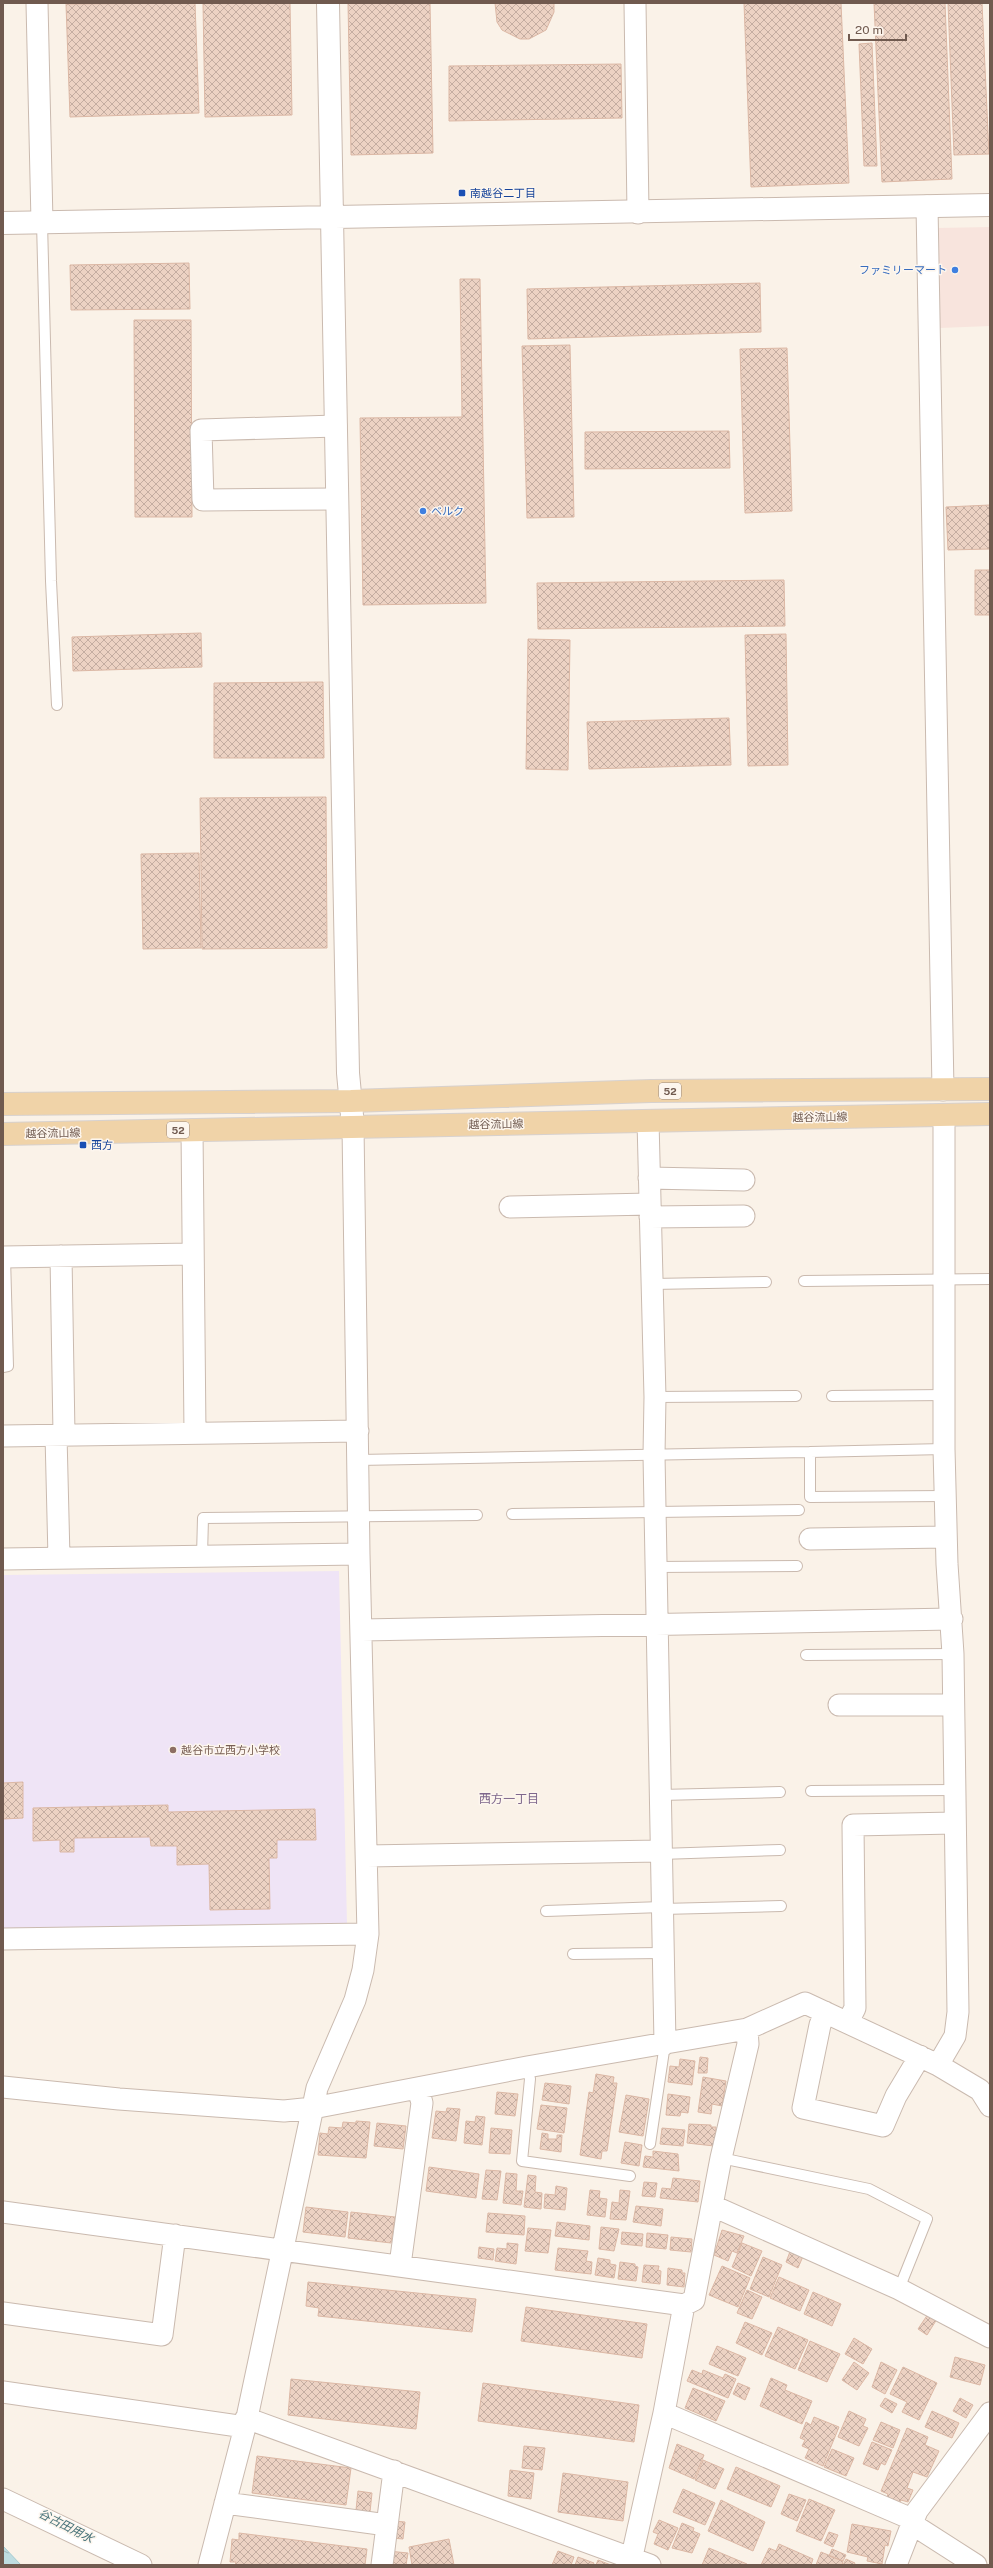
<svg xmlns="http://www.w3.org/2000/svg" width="993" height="2568" font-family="'Public Sans','Noto Sans JP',sans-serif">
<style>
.commercial{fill:#f8e4dd}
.education{fill:#efe4f6}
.water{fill:url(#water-ripples);stroke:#a6ccd1}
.building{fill:url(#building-cross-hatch);stroke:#dcb8a5}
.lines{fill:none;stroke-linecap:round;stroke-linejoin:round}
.service-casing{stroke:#cabaaf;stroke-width:12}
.minor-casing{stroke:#cabaaf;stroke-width:23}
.tertiary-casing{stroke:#cabaaf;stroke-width:24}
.primary-casing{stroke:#d7d1ce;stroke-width:24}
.service{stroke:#fff;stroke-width:10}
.minor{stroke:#fff;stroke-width:21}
.tertiary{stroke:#fff;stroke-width:22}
.primary{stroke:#f0d3a8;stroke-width:22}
.transit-dot{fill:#1a4fb4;stroke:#fdf6ee;stroke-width:1.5}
.shop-dot{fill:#3f7fe0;stroke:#fdf6ee;stroke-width:1.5}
.education-dot{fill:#8d6e63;stroke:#fdf6ee;stroke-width:1.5}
.labels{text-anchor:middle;stroke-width:3;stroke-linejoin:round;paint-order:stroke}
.shield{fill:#fdf6ee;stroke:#9a897f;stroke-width:1}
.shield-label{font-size:10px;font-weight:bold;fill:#705a4f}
.transit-label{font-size:11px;fill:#164399;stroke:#fdf6ee;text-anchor:start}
.shop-label{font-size:11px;fill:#366cbe;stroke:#fdf6ee;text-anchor:end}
.street-label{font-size:11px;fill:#705a4f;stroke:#fdf6ee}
.education-label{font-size:11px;fill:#785e54;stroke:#fdf6ee;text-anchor:start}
.neighbourhood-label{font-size:12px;fill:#7e678c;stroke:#fdf6ee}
.water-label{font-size:12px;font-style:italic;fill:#48737a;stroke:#fdf6ee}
</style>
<defs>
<pattern id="water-ripples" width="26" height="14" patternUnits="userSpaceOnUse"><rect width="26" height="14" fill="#bfdde1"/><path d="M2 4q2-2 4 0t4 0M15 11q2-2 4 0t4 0" fill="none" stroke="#a0b6b9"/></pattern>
<pattern id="building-cross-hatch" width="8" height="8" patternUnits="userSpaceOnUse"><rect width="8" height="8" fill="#ecd2c3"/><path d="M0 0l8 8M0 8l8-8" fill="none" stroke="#c4ada1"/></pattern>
</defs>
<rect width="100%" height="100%" fill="#faf2e8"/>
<path class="commercial" d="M990 227V326L940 328 937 228Z"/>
<path class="education" d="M339 1571 347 1924 3 1930V1575Z"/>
<path class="water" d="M3 2546 21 2565H3Z"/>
<path class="building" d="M195 3 199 113 70 117 66 4Z
M203 3H290L292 115 205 117Z
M348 3H430L433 153 351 155Z
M495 3H554V12L546 30 529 39H520L502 30 497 22Z
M744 3H841L849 183 751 187Z
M874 3H945L952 179 882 182Z
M948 3H982L989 154 954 155Z
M872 43 877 166H864L859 44Z
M621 64 622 118 449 121V66Z
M189 263 190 309 71 310 70 265Z
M460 279H480L486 603 363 605 360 418 462 417Z
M760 283 761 332 528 339 527 289Z
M134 320H191L192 517H135Z
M570 345 574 517 527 518 522 346Z
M787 348 792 511 745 513 740 349Z
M729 431 730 468 585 469V432Z
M990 505V549L948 550 946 507Z
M975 570H990V615H975Z
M784 580 785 626 538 629 537 583Z
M201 633 202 667 73 671 72 637Z
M786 634 788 765 748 766 745 635Z
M528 639 570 640 568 770 526 769Z
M323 682 324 758H214V683Z
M729 718 731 765 589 769 587 722Z
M326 797 327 948 202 949 200 798Z
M199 853 201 948 143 949 141 854Z
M23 1782V1818L3 1819V1783Z
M168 1805V1812L315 1809 316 1840H277V1858H269L270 1909 210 1910 209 1864 177 1865V1846H151L150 1837 74 1838V1852H60V1840L33 1841V1808Z
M700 2057 708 2058 707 2073H698Z
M680 2059 695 2061 692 2085 668 2082 670 2066 679 2067Z
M596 2074 614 2077 613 2083H617L607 2151H602L601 2159 580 2155 589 2092 593 2093Z
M703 2077 726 2081 722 2106 712 2104 711 2114 698 2112Z
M545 2083 571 2086 569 2104 542 2100Z
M497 2092 518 2094 515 2116 495 2114Z
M668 2094 690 2097 688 2113 681 2112 680 2116 666 2115Z
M626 2095 649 2099 643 2136 619 2132Z
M541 2105 567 2108 564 2133 537 2129Z
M447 2108 460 2109 456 2141 432 2138 436 2111 446 2112Z
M476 2116 485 2117 482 2145 464 2143 466 2121 475 2122Z
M356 2121 370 2122 366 2158 318 2155 320 2133 328 2134 329 2127 342 2128 343 2122 356 2123Z
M377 2123 406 2126 403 2149 374 2146Z
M689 2124 711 2125V2127H716L714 2146 687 2143Z
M491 2128 512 2130 510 2154 489 2153Z
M662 2128 685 2130 683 2146 660 2144Z
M542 2133 548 2134V2139H557V2135H562L561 2152 540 2149Z
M625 2142 642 2145 639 2166 621 2163Z
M653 2151 678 2154 679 2171 643 2167 645 2156 653 2157Z
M429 2167 479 2174 476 2198 426 2191Z
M486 2170 501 2171 497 2200 482 2199Z
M506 2173 517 2174 516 2191H523L521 2205 503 2203Z
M528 2175 536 2176 535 2192 542 2193 541 2209 524 2207Z
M673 2178 700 2181 698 2202 660 2198 662 2188 671 2189Z
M644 2182 657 2183 655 2197 642 2196Z
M556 2186 567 2188 565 2210 544 2208 545 2194 555 2195Z
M590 2190 600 2191 599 2198 607 2199 605 2217 587 2215Z
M620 2190 630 2191 626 2220 610 2219 612 2202 619 2203Z
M636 2206 663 2209 661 2226 633 2222Z
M306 2207 348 2212 345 2237 303 2232Z
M351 2212 395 2217 391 2243 348 2238Z
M488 2213 525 2216 524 2235 486 2232Z
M557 2222 590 2226 589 2240 555 2236Z
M601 2227 619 2229 614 2251 599 2249Z
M528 2228 551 2230 548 2253 525 2251Z
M722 2230 744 2236 737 2253 732 2251 728 2261 714 2255Z
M622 2232 643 2234 642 2246 621 2244Z
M647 2233 668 2235 666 2249 646 2247Z
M671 2237 692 2239 691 2252 670 2250Z
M507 2243 518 2244 516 2264 495 2261 497 2248 507 2249Z
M742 2243 762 2251 751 2276 732 2267Z
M479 2247 494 2249 493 2260 478 2258Z
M558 2248 588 2251 586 2261 592 2262 591 2274 555 2270Z
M791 2249 804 2254 798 2268 786 2262Z
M763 2257 782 2265 769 2297 750 2289Z
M598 2258 610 2260V2264L616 2265 614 2278 595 2275Z
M620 2262 635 2264V2266L638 2267 636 2281 618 2279Z
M644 2265 659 2266 658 2270 661 2271 660 2284 642 2282Z
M722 2266 750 2278 738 2307 709 2295Z
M668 2268 682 2270V2273H685L684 2287 667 2285Z
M779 2277 809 2290 800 2311 770 2298Z
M308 2282 476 2299 472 2332 318 2316 319 2308 306 2306Z
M747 2290 762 2297 752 2319 737 2313Z
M813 2292 841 2304 832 2326 804 2314Z
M526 2307 647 2324 642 2358 521 2341Z
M928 2314 937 2319 927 2335 918 2329Z
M745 2322 772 2333 762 2355 736 2343Z
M778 2327 808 2340 795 2369 765 2356Z
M854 2338 872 2349 863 2364 845 2354Z
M810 2341 840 2354 827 2382 798 2370Z
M717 2346 746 2358 738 2376 709 2364Z
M955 2357 985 2365 980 2385 950 2377Z
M854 2362 869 2373 857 2390 842 2380Z
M881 2362 897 2370 885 2394 872 2387Z
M903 2367 937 2383 919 2420 902 2412 907 2402 890 2394Z
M692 2370 702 2374 703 2370 723 2378 725 2374 736 2379 728 2398 687 2381Z
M771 2378 787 2385 785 2390 812 2401 802 2424 760 2406Z
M291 2379 420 2392 416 2429 288 2415Z
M483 2383 639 2405 634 2442 478 2421Z
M738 2383 750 2388 745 2400 733 2394Z
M693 2388 725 2401 716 2421 685 2408Z
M885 2398 897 2404 892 2413 880 2406Z
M960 2398 973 2405 966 2418 953 2411Z
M849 2411 866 2419 863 2426 868 2428 859 2446 838 2437Z
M932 2411 959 2423 952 2438 925 2427Z
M814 2417 839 2427 823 2466 805 2458 809 2449 802 2446 805 2440 800 2438 806 2422 811 2425Z
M881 2422 900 2430 893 2448 873 2440Z
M907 2428 928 2437 925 2445 939 2451 927 2477 913 2472 907 2488 913 2490 908 2502 901 2500 900 2502 887 2497 888 2494 881 2491Z
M872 2442 892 2450 885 2465 881 2463 878 2470 863 2464Z
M677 2444 704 2455 694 2479 669 2468Z
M524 2446 545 2448 542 2470 522 2468Z
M832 2449 854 2458 846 2476 824 2467Z
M257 2456 351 2468 346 2505 252 2493Z
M703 2460 724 2469 715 2489 695 2480Z
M736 2467 780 2486 771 2507 727 2489Z
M510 2470 534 2473 531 2499 508 2496Z
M563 2473 628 2482 623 2521 558 2512Z
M683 2489 715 2503 705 2525 673 2512Z
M358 2491 372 2493 370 2512 356 2510Z
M789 2494 806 2500 797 2521 781 2514Z
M809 2499 835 2510 821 2541 796 2531Z
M721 2500 765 2522 753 2551 708 2531Z
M659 2520 678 2528 668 2550 654 2544 658 2534 653 2532Z
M394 2521 405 2522 403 2539 392 2538Z
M682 2523 694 2528 693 2531 700 2534 692 2553 672 2548Z
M852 2524 891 2531 888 2546 885 2545 882 2564 867 2561 868 2557 847 2552Z
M829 2532 838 2535 833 2547 824 2543Z
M239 2533 367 2549 365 2565H235L236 2562H230L232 2539 239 2540Z
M449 2539 454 2565H412L409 2547Z
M779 2544 813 2559 811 2565H761L769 2548 776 2551Z
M709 2548 747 2564 746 2565H702Z
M832 2549 846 2555 843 2561 829 2556Z
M388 2551 408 2553 406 2565H386Z
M558 2551 574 2557 571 2565H552Z
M821 2552 843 2561 842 2565H816Z
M578 2557 594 2563 593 2565H575Z
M846 2559 855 2563 854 2565H843Z
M598 2560 611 2565H596Z"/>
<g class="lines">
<g class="service-casing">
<path id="service" d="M42 222 51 581 57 705
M804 1281 990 1279
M652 1284 766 1282
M3 1367 8 1366 5 1257
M832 1396 946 1395
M655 1397 796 1396
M944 1449 810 1452V1497L945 1496
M358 1460 810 1452
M512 1514 799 1510
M202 1556 203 1518 477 1515
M657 1567 797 1566
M806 1655 953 1654
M811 1791 954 1790
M660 1795 780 1792
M661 1854 780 1850
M662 1909 781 1906
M546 1911 662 1907
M573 1954 662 1953
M527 2067 530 2079 522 2161 630 2176
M650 2144 665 2044
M721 2158 869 2189 927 2219 899 2289"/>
</g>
<g class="minor-casing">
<path id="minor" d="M37 3 42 222
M635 3 638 213
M927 206 943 1090
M336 426 201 430 203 500 337 499
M648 1121 655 1397 654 1455 665 2044
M192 1130 195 1433
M649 1178 744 1180
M510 1207 650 1204
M650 1217 744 1216
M61 1256 64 1434
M3 1257 192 1254
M56 1435 59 1558
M3 1436 358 1431
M810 1539 946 1537
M3 1559 359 1554
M362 1630 952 1619
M839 1705H953
M367 1856 660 1851
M3 1939 368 1934
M825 2012 820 2025 803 2108 883 2126 896 2096 920 2056
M848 2022 855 2008 853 1825 955 1823
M938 2065 955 2036 958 2012 953 1654 947 1564 944 1449V1115
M3 2087 119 2099 284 2111 313 2108 527 2067 747 2029 805 2003 938 2065 980 2090 990 2106
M713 2206 899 2289 990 2337
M3 2212 684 2305 694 2300 721 2158 748 2044 747 2029
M400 2265 422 2103 418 2088
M3 2313 162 2335 175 2235
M3 2392 245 2427
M664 2413 914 2520
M246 2418 650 2565
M3 2499 141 2565
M225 2503 387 2525
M912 2524 976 2565
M209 2565 245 2427 317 2088 355 2000 363 1970 368 1934 359 1554 353 1126
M382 2565 394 2471
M630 2565 664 2413 684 2305
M896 2565 917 2511 990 2413"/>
</g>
<g class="tertiary-casing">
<path id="tertiary" d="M328 3 348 1073 353 1126
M3 223 990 205"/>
</g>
<g class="primary-casing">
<path id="primary" d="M3 1104 351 1101 651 1091 990 1089
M3 1134 990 1114"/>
</g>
<use href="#service" class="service"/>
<use href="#minor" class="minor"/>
<use href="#tertiary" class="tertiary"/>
<use href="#primary" class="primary"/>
</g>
<g class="transit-dot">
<rect x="458" y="189" width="8" height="8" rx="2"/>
<rect x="79" y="1141" width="8" height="8" rx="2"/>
</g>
<g class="shop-dot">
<circle cx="955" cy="270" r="4"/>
<circle cx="423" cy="511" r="4"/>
</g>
<circle class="education-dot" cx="173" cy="1750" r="4"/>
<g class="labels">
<g class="shield">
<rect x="659" y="1083" width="22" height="16" rx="3"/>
<rect x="167" y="1122" width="22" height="16" rx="3"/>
</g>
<g class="shield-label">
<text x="670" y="1095">52</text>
<text x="178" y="1134">52</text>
</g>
<g class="transit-label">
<text x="470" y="197">南越谷二丁目</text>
<text x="91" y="1149">西方</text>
</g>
<g class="shop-label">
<text x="947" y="274">ファミリーマート</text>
<text x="431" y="515" text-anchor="start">ベルク</text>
</g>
<g class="street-label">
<text transform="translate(820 1117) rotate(-1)" y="4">越谷流山線</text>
<text transform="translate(496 1124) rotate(-1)" y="4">越谷流山線</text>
<text transform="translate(53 1133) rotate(-1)" y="4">越谷流山線</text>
</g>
<g class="education-label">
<text x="181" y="1754">越谷市立西方小学校</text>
</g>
<g class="neighbourhood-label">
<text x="509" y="1803">西方一丁目</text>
</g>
<g class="water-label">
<text transform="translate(66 2526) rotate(27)" y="4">谷古田用水</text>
</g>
</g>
<rect width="993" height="2568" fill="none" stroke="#705a4f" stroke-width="8"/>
<path d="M849 34v6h57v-6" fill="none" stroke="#705a4f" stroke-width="2"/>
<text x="855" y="34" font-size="12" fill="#705a4f" stroke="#fdf6ee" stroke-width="3" paint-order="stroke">20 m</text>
</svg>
